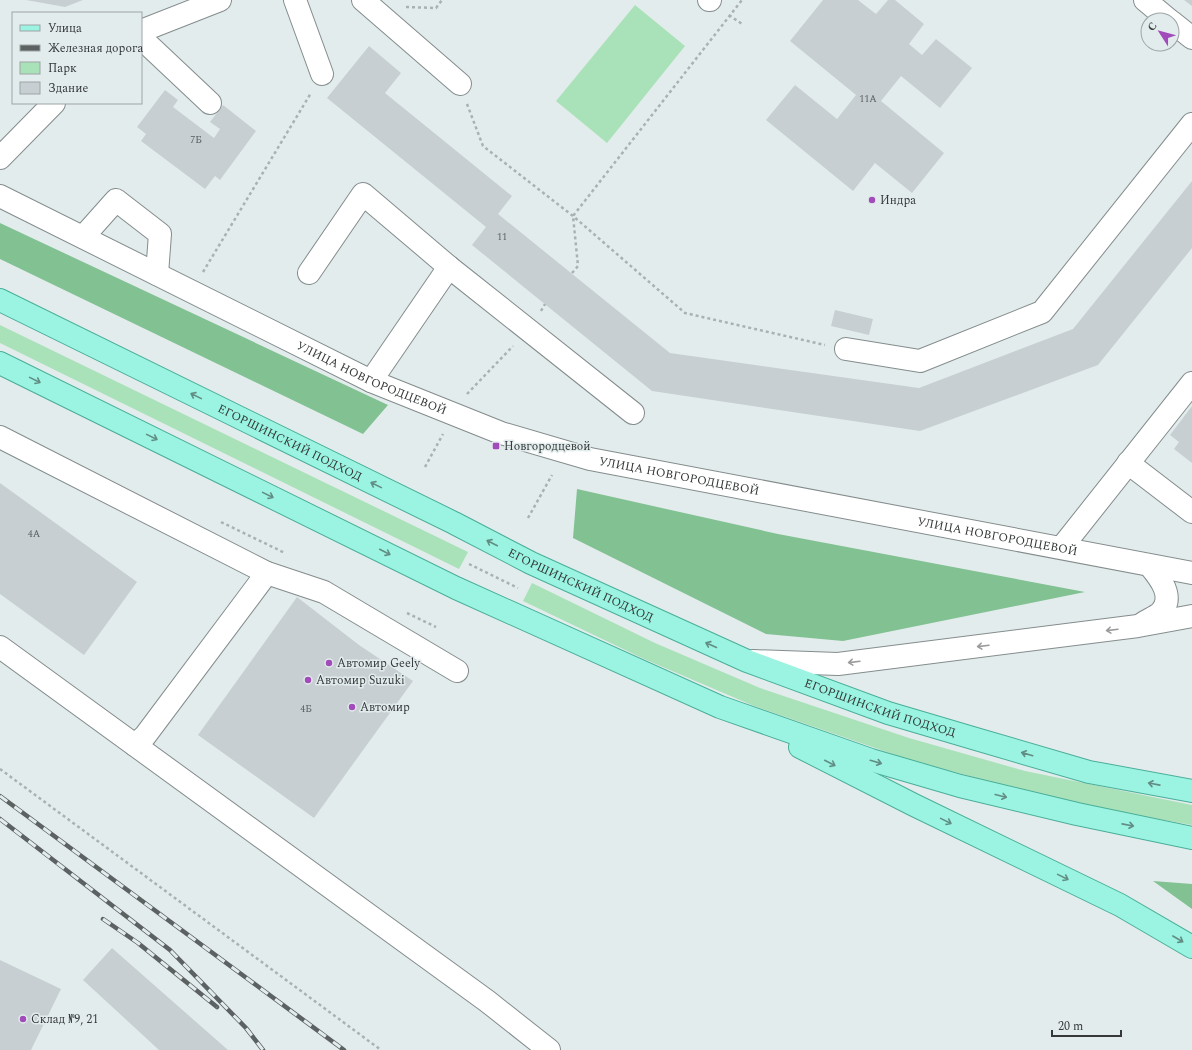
<svg xmlns="http://www.w3.org/2000/svg" width="1192" height="1050" font-family="Spectral,serif">
<style>
.green{fill:#a9e2b8}
.forest{fill:#81c192}
.building{fill:#c7cfd2}
.lines{fill:none;stroke-linecap:round;stroke-linejoin:round}
.minor-casing{stroke:#848c8c;stroke-width:24}
.major-casing{stroke:#4aae99;stroke-width:24}
.path{stroke:#aab1b2;stroke-width:2.5;stroke-dasharray:3 3;stroke-linecap:butt}
.minor{stroke:#fff;stroke-width:22}
.major{stroke:#9af4e1;stroke-width:22}
.rail-casing{stroke:#5c6161;stroke-width:4.5}
.rail{stroke:#e3eced;stroke-width:3;stroke-dasharray:9;stroke-linecap:butt}
.oneway{stroke:#628d85}
.oneway2{stroke:#9a9c9c}
.poi-dot{fill:#a14cba;stroke:#e3eced;stroke-width:1.5}
.labels{text-anchor:middle;stroke-width:3;stroke-linejoin:round;paint-order:stroke}
.number-label{font-size:10px;fill:#5a5e5f}
.poi-label{font-size:12px;fill:#353939;stroke:#e3eced;text-anchor:start}
.street-label{font-size:12px;fill:#353939;stroke:#e3eced}
</style>
<rect width="100%" height="100%" fill="#e3eced"/>
<path class="green" d="M635 5 685 46 607 143 556 101Z
M0 325 468 552 459 569 0 343Z
M532 583 655 643 760 688 909 738 1025 771 1192 805V825L1129 814 1023 791 904 758 754 706 644 659 523 601Z"/>
<path class="forest" d="M0 223 388 405 363 434 0 259Z
M577 489 778 534 1085 592 843 641 766 634 573 538Z
M1153 881 1192 884V909Z"/>
<path class="building" d="M26 0H83L65 7Z
M823 0H858L876 14 888 0H895L924 24 909 44 922 55 936 39 972 68 940 108 901 76 881 101 944 153 912 193 875 163 853 191 766 120 795 85 837 119 856 95 790 41Z
M1184 0H1192V6Z
M369 46 401 73 385 93 512 196 498 214 670 353 919 388 1073 329 1192 181V248L1098 365 920 431 652 391 472 245 486 227 327 98Z
M165 90 178 100 173 107 214 138 220 129 210 122 223 105 256 131 220 180 215 176 205 189 141 141 146 134 137 127Z
M835 310 873 319 869 335 831 326Z
M1192 406V463L1174 449 1179 442 1170 435Z
M0 483 137 582 84 655 0 594Z
M297 597 359 645 413 681 314 818 198 735Z
M112 948 228 1050H159L83 980Z
M0 960 61 989 31 1050H0Z"/>
<g class="lines">
<g class="minor-casing">
<g id="minor">
<path d="M295 0 322 74"/>
<path d="M363 0 460 84"/>
<path d="M709 0H710"/>
<path d="M1145 0 1169 20"/>
<path d="M1172 22 1192 38"/>
<path d="M141 31 220 0"/>
<path d="M141 38 210 103"/>
<path d="M0 158 54 103"/>
<path id="s1" d="M0 196 371 381 501 433 590 459 1192 573"/>
<path d="M83 237 116 200 160 234 157 274"/>
<path d="M309 273 363 194 449 267 633 413"/>
<path d="M846 349 920 361 1042 312 1192 124"/>
<path d="M371 381 449 267"/>
<path d="M0 437 267 573 324 592 457 671"/>
<path d="M1128 463 1192 512"/>
<path d="M1062 547 1192 383"/>
<path d="M1142 624C1147 620 1156 617 1161 612 1175 597 1160 578 1150 566"/>
<path d="M0 647 487 1001 549 1050"/>
<path d="M753 661 838 664 1138 626 1192 616"/>
<path d="M135 745 145 736 267 573"/>
</g>
</g>
<g class="major-casing">
<g id="major">
<path id="s2" d="M0 300 454 523 531 563 747 661 888 713 976 739 1089 772 1192 791"/>
<path d="M0 363 456 588 720 707 871 760 960 786 1077 814 1192 838"/>
<path d="M800 747 914 805 1120 905 1192 947"/>
</g>
</g>
<path class="path" d="M406 7 436 8 442 0
M729 15 742 24
M467 104 483 146 573 216 685 313 825 345
M203 272 311 93
M572 273 578 266 573 216 742 0
M541 311 545 304
M467 394 513 346
M425 467 443 434
M528 518 552 475
M221 522 285 553
M469 564 518 588
M407 613 436 627
M0 769 381 1050"/>
<use href="#minor" class="minor"/>
<use href="#major" class="major"/>
<g class="rail-casing">
<path id="rail" d="M0 796 344 1050
M0 819 170 950 246 1028 263 1050
M103 919 138 943 217 1007"/>
</g>
<use href="#rail" class="rail"/>
</g>
<defs><path id="oneway-shaft" d="M-6 0H5M1.5-3L5.5 0L1.5 3" fill="none" stroke-width="1.6" stroke-linecap="round" stroke-linejoin="round"/></defs>
<g class="oneway">
<use href="#oneway-shaft" transform="translate(35 380) rotate(26)"/>
<use href="#oneway-shaft" transform="translate(196 396) rotate(-154)"/>
<use href="#oneway-shaft" transform="translate(152 437) rotate(26)"/>
<use href="#oneway-shaft" transform="translate(376 485) rotate(-154)"/>
<use href="#oneway-shaft" transform="translate(268 495) rotate(26)"/>
<use href="#oneway-shaft" transform="translate(492 543) rotate(-153)"/>
<use href="#oneway-shaft" transform="translate(385 552) rotate(27)"/>
<use href="#oneway-shaft" transform="translate(711 645) rotate(-156)"/>
<use href="#oneway-shaft" transform="translate(1027 754) rotate(-164)"/>
<use href="#oneway-shaft" transform="translate(876 762) rotate(16)"/>
<use href="#oneway-shaft" transform="translate(830 763) rotate(27)"/>
<use href="#oneway-shaft" transform="translate(1154 784) rotate(-169)"/>
<use href="#oneway-shaft" transform="translate(1001 796) rotate(14)"/>
<use href="#oneway-shaft" transform="translate(946 821) rotate(26)"/>
<use href="#oneway-shaft" transform="translate(1128 825) rotate(11)"/>
<use href="#oneway-shaft" transform="translate(1063 877) rotate(26)"/>
<use href="#oneway-shaft" transform="translate(1178 939) rotate(30)"/>
</g>
<g class="oneway2">
<use href="#oneway-shaft" transform="translate(1112 630) rotate(173)"/>
<use href="#oneway-shaft" transform="translate(983 646) rotate(173)"/>
<use href="#oneway-shaft" transform="translate(854 662) rotate(173)"/>
</g>
<g class="poi-dot">
<circle cx="872" cy="200" r="4"/>
<rect x="492" y="442" width="8" height="8" rx="2"/>
<circle cx="329" cy="663" r="4"/>
<circle cx="308" cy="680" r="4"/>
<circle cx="352" cy="707" r="4"/>
<circle cx="23" cy="1019" r="4"/>
</g>
<g class="labels">
<g class="number-label">
<text x="868" y="102">11А</text>
<text x="196" y="143">7Б</text>
<text x="502" y="240">11</text>
<text x="34" y="537">4А</text>
<text x="306" y="712">4Б</text>
</g>
<g class="poi-label">
<text x="880" y="204">Индра</text>
<text x="504" y="450">Новгородцевой</text>
<text x="337" y="667">Автомир Geely</text>
<text x="316" y="684">Автомир Suzuki</text>
<text x="360" y="711">Автомир</text>
<text x="31" y="1023">Склад №9, 21</text>
</g>
<g class="street-label">
<text dy="4" stroke="none"><textPath href="#s1" startOffset="414">УЛИЦА НОВГОРОДЦЕВОЙ</textPath></text>
<text dy="4" stroke="none"><textPath href="#s2" startOffset="323">ЕГОРШИНСКИЙ ПОДХОД</textPath></text>
<text dy="4" stroke="none"><textPath href="#s1" startOffset="738">УЛИЦА НОВГОРОДЦЕВОЙ</textPath></text>
<text dy="4" stroke="none"><textPath href="#s1" startOffset="1062">УЛИЦА НОВГОРОДЦЕВОЙ</textPath></text>
<text dy="4" stroke="none"><textPath href="#s2" startOffset="647">ЕГОРШИНСКИЙ ПОДХОД</textPath></text>
<text dy="4" stroke="none"><textPath href="#s2" startOffset="971">ЕГОРШИНСКИЙ ПОДХОД</textPath></text>
</g>
</g>
<rect x="12" y="12" width="130" height="92" fill="#e3eced" stroke="#9da4a5"/>
<rect x="20" y="25" width="20" height="6" fill="#9af4e1" stroke="#9da4a5"/>
<text x="48" y="32" font-size="12" fill="#353939">Улица</text>
<rect x="20" y="45" width="20" height="6" fill="#5c6161" stroke="#9da4a5"/>
<text x="48" y="52" font-size="12" fill="#353939">Железная дорога</text>
<rect x="20" y="62" width="20" height="12" fill="#a9e2b8" stroke="#9da4a5"/>
<text x="48" y="72" font-size="12" fill="#353939">Парк</text>
<rect x="20" y="82" width="20" height="12" fill="#c7cfd2" stroke="#9da4a5"/>
<text x="48" y="92" font-size="12" fill="#353939">Здание</text>
<g transform="translate(1160 32) rotate(306)"><circle r="19" fill="#e3eced" stroke="#9da4a5"/>
<path d="M0-3L7 15L0 10L-7 15Z" fill="#a14cba"/>
<text y="-6" font-size="11" font-weight="bold" text-anchor="middle" fill="#353939">С</text>
</g>
<path d="M1052 1030v6h69v-6" fill="none" stroke="#353939" stroke-width="2"/>
<text x="1058" y="1030" font-size="12" fill="#353939" stroke="#e3eced" stroke-width="3" paint-order="stroke">20 m</text>
</svg>
